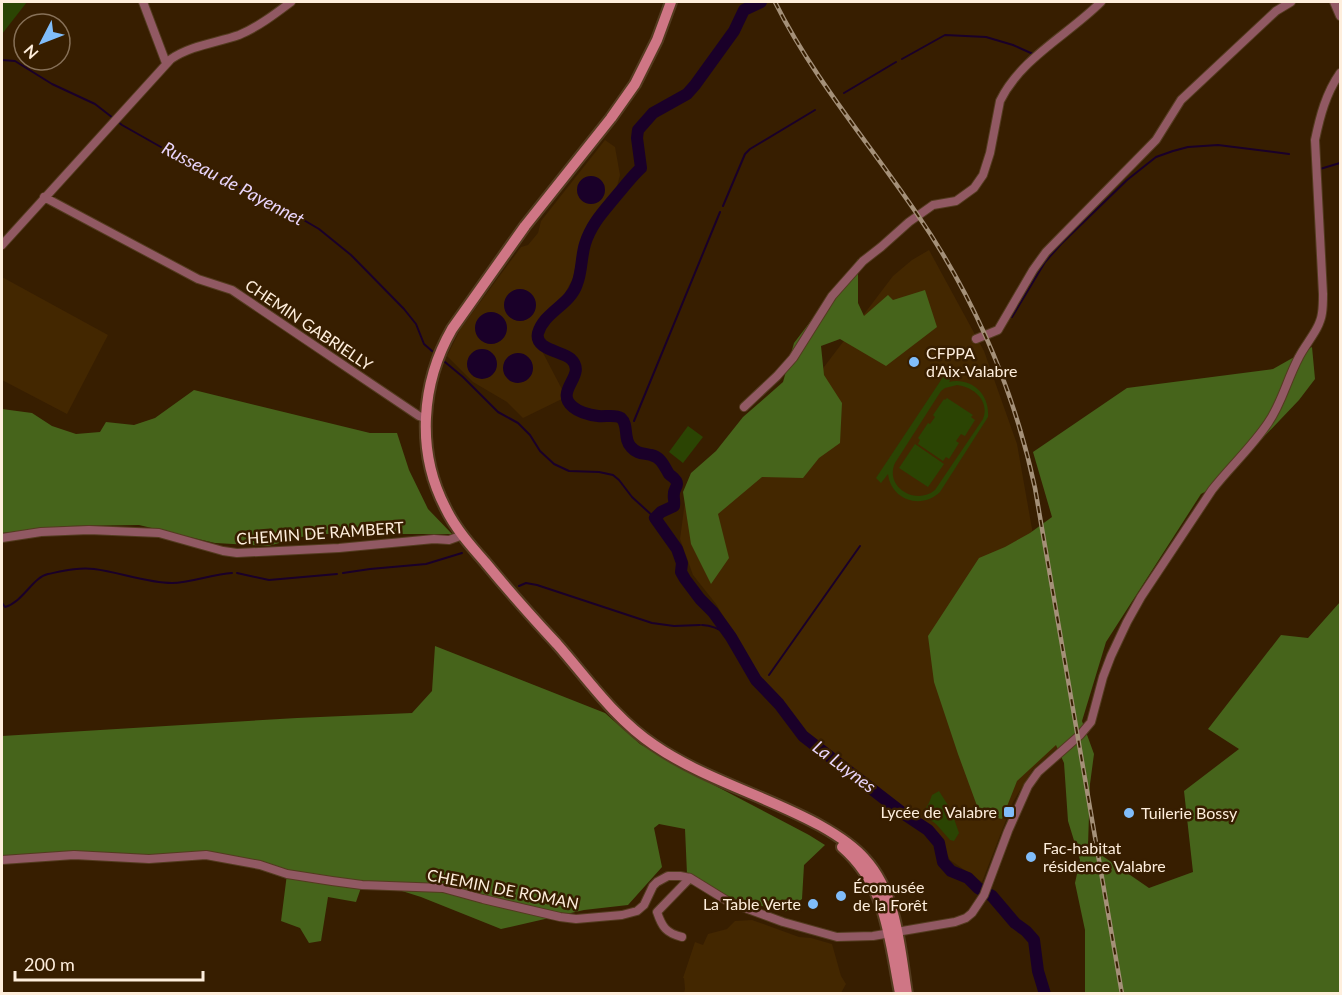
<svg xmlns="http://www.w3.org/2000/svg" width="1342" height="995" font-family="Lato,sans-serif">
<style>
.built{fill:#432700}
.green{fill:#2b4403;fill-rule:evenodd}
.forest{fill:#46641b}
.water{fill:#1a0029}
.lines{fill:none;stroke-linecap:round;stroke-linejoin:round}
.stream{stroke:#1a0029;stroke-width:2}
.river{stroke:#1a0029;stroke-width:12}
.street-casing{stroke:#533b1f;stroke-width:10}
.secondary-casing{stroke:#533b1f;stroke-width:14}
.street{stroke:#915963;stroke-width:8}
.secondary{stroke:#cf7685;stroke-width:10}
.rail-casing{stroke:#a49078;stroke-width:4.5}
.rail{stroke:#371e00;stroke-width:2;stroke-dasharray:7;stroke-linecap:butt}
.poi-dot{fill:#80bdfa;stroke:#371e00;stroke-width:2}
.labels{text-anchor:middle;stroke-width:5;stroke-linejoin:round;paint-order:stroke}
.street-label{font-size:16px;fill:#feeedc;stroke:#371e00}
.poi-label{font-size:16px;fill:#feeedc;stroke:#371e00;text-anchor:start}
.water-label{font-size:18px;font-style:italic;fill:#e9d5fb;stroke:#371e00}
</style>
<rect width="100%" height="100%" fill="#371e00"/>
<path class="built" d="M605 140 615 147 620 175 616 190 586 233 578 254 573 278 562 299 538 332 537 337 542 351 566 397 523 418 507 402 473 382 447 356 461 328 521 247 528 245 538 233 541 221Z
M929 250 984 351 1017 444 1069 738 1033 769 1013 802 982 882 950 860 936 832 804 732 775 693 758 674 716 604 693 575 680 539 686 494 774 433 893 276 912 260Z
M2 277 108 335 67 414 2 380Z
M752 920 799 937 811 938 832 944 841 976 846 984 841 993H684L685 989 684 978H683L695 942 703 945 708 934 727 929 735 921Z"/>
<path class="green" d="M2 2H27L2 34Z
M947 371 953 375 949 382C971 377 990 394 988 417L940 492C921 510 891 500 888 474L881 483 876 478ZM957 385C974 387 990 401 983 419L935 490C916 506 884 487 895 463L941 391 945 388Z
M947 398 973 415 971 417 975 420 965 436 961 434 956 441 959 443 949 459 946 457 943 461 918 444 920 440 918 438 928 423 930 424 935 417 933 415 944 399 945 400Z
M688 426 703 437 683 463 669 452Z
M915 444 944 464 928 487 899 468Z
M939 791 951 810 959 833 954 841 950 840 936 824 922 814 929 803 932 795Z"/>
<path class="forest" d="M858 259V303L864 316 888 295 893 300 925 290 937 327 886 366 840 339 821 346 824 375 842 403 840 443 819 458 803 478 762 477 718 514 729 558 711 584 691 544 683 492 691 473 716 451 743 417 783 382 794 343Z
M1312 347 1315 379 1299 400 1219 484 1201 494 1106 642 1082 721 1094 754 1090 784 1088 846 1149 888 1193 872 1184 791 1239 749 1208 729 1281 635 1308 638 1340 602V993H1085V930L1075 883 1080 860 1068 821 1064 763 1056 745 1017 781 1002 819 980 814 958 754 934 682 928 636 979 558 1005 547 1030 533 1052 517 1033 452 1127 388 1273 369Z
M194 390 370 433H397L409 470 428 509 452 534H313L268 546 215 543 139 525 68 526 2 533V409L32 413 52 426 76 434 100 432 106 422 134 425 155 418Z
M435 646 605 713 640 744 710 783 809 835 825 845 804 865 802 899 785 912 728 897 687 874 685 829 659 824 654 828 662 867 628 905 584 910 501 929 421 897 383 885H362L356 902 328 897 321 941 309 943 300 928 281 921 287 874 206 855 102 856 2 860V736L297 718 412 713 432 691Z"/>
<path class="water" d="M577 190a14 14 0 1 1 28 0a14 14 0 1 1-28 0Z
M504 305a16 16 0 1 1 32 0a16 16 0 1 1-32 0Z
M475 328a16 16 0 1 1 32 0a16 16 0 1 1-32 0Z
M467 364a15 15 0 1 1 30 0a15 15 0 1 1-30 0Z
M503 368a15 15 0 1 1 30 0a15 15 0 1 1-30 0Z"/>
<g class="lines">
<path class="stream" d="M902 59 945 35 986 37 1013 45 1033 54
M2 60 15 61 52 84 95 104 122 125 175 155 198 168 223 179 290 212 319 229 351 255 404 309 416 324 424 344 432 351
M844 93 896 62
M1320 169 1340 163
M723 206 745 154 750 149 815 110
M1012 317 1045 262 1061 244 1127 180 1156 157 1173 151 1188 147 1218 145 1289 154
M445 362 463 377 498 412 518 423 530 435 540 451 554 464 569 471 599 472 613 475 619 480 632 497 655 518
M634 421 720 212
M627 441 630 434
M237 573 269 580 337 574
M343 573 370 569 426 564 462 553
M519 586 526 583 537 585 652 623 674 626 700 625
M2 603 5 607C23 602 33 577 48 574 63 571 79 567 94 569 119 572 147 583 172 583 190 583 213 574 232 573
M702 625C714 625 721 631 731 637
M769 675 860 546"/>
<path class="river" d="M761 2 744 10 734 31 695 85 687 94 653 113 638 130 637 138 641 168C632 176 625 186 617 195 604 211 591 224 585 244 581 257 582 272 577 284 570 305 544 312 538 333 534 350 563 351 571 359 588 375 553 391 573 407 579 412 590 415 598 416 605 417 615 414 621 418 629 425 623 439 631 447 637 454 643 453 651 455 661 457 664 466 669 474 672 477 677 479 677 484 677 487 674 490 674 493 673 498 675 501 674 506L661 512 655 518 677 549 682 563 681 572 685 579 700 599 713 612 731 637 756 680 779 704 803 736 904 814 928 830 939 843 943 862 951 871 968 878 978 888 992 896 1015 923 1026 931 1034 940 1038 971 1045 994"/>
<g class="street-casing">
<path id="street" d="M143 2 166 63
M1334 2 1340 16
M44 197 198 279 232 290 419 416 425 418
M2 245 171 59C192 45 216 43 239 35 258 27 275 14 291 2
M976 339 998 330 1033 270 1046 252 1156 140 1181 100 1276 11 1291 2
M744 407 777 376 793 358 832 296 863 261 881 247 909 222 933 205 956 201 974 188 983 175 990 153 1000 101C1021 58 1068 35 1101 2
M2 538 41 532 89 530 159 533 223 551 237 553 339 548 434 539 449 540 463 535
M2 860 74 855 149 859 206 855 260 865 287 874 332 881 362 885 443 888 483 899 560 917 576 919 622 915 637 911 644 905 653 886 657 882 668 876H680L690 878 729 902 783 922 837 937 873 936 955 922 966 918 972 913 984 895 1008 831 1028 786 1038 772 1080 735 1091 722 1103 677 1111 656 1127 622 1141 597 1212 490C1230 467 1251 448 1268 423 1282 403 1287 379 1299 357 1306 343 1320 329 1322 313 1323 307 1323 300 1323 294L1315 140C1320 116 1326 93 1340 73
M682 937C666 933 662 927 657 912L690 878"/>
</g>
<g class="secondary-casing">
<path id="secondary" d="M671 2 657 40 635 84 611 118 525 226 452 329C421 383 416 451 445 507 455 528 470 545 485 562 508 590 532 617 557 644 587 678 615 719 654 745 705 780 767 796 821 826 837 835 853 845 865 859 897 894 900 949 907 994
M842 847C887 886 889 938 900 993"/>
</g>
<use href="#street" class="street"/>
<use href="#secondary" class="secondary"/>
<g class="rail-casing">
<path id="rail" d="M775 2C813 78 869 143 917 214 974 297 1014 390 1035 488L1122 994"/>
</g>
<use href="#rail" class="rail"/>
</g>
<g class="poi-dot">
<circle cx="914" cy="362" r="6"/>
<rect x="1003" y="806" width="12" height="12" rx="3"/>
<circle cx="1129" cy="813" r="6"/>
<circle cx="1031" cy="857" r="6"/>
<circle cx="841" cy="896" r="6"/>
<circle cx="813" cy="904" r="6"/>
</g>
<g class="labels">
<g class="street-label">
<text transform="translate(309 325) rotate(34)" y="6">CHEMIN GABRIELLY</text>
<text transform="translate(320 533) rotate(-4)" y="6">CHEMIN DE RAMBERT</text>
<text transform="translate(503 889) rotate(11)" y="6">CHEMIN DE ROMAN</text>
</g>
<g class="poi-label">
<text x="926" y="359">CFPPA<tspan x="926" dy="18">d'Aix-Valabre</tspan></text>
<text x="997" y="818" text-anchor="end">Lycée de Valabre</text>
<text x="1141" y="819">Tuilerie Bossy</text>
<text x="1043" y="854">Fac-habitat<tspan x="1043" dy="18">résidence Valabre</tspan></text>
<text x="853" y="893">Écomusée<tspan x="853" dy="18">de la Forêt</tspan></text>
<text x="801" y="910" text-anchor="end">La Table Verte</text>
</g>
<g class="water-label">
<text transform="translate(233 184) rotate(28)" y="6">Russeau de Payennet</text>
<text transform="translate(844 767) rotate(37)" y="6">La Luynes</text>
</g>
</g>
<rect width="1342" height="995" fill="none" stroke="#feeedc" stroke-width="6"/>
<g transform="translate(42 42) rotate(228)"><circle r="28" fill="#371e00" stroke="#877158" stroke-width="1.5"/>
<path d="M0-4.5L10 22L0 15L-10 22Z" fill="#80bdfa"/>
<text y="-9" font-size="16" font-weight="bold" text-anchor="middle" fill="#feeedc">N</text>
</g>
<path d="M15 971v9h188v-9" fill="none" stroke="#feeedc" stroke-width="3"/>
<text x="24" y="971" font-size="18" fill="#feeedc" stroke="#371e00" stroke-width="4.5" paint-order="stroke">200 m</text>
</svg>
